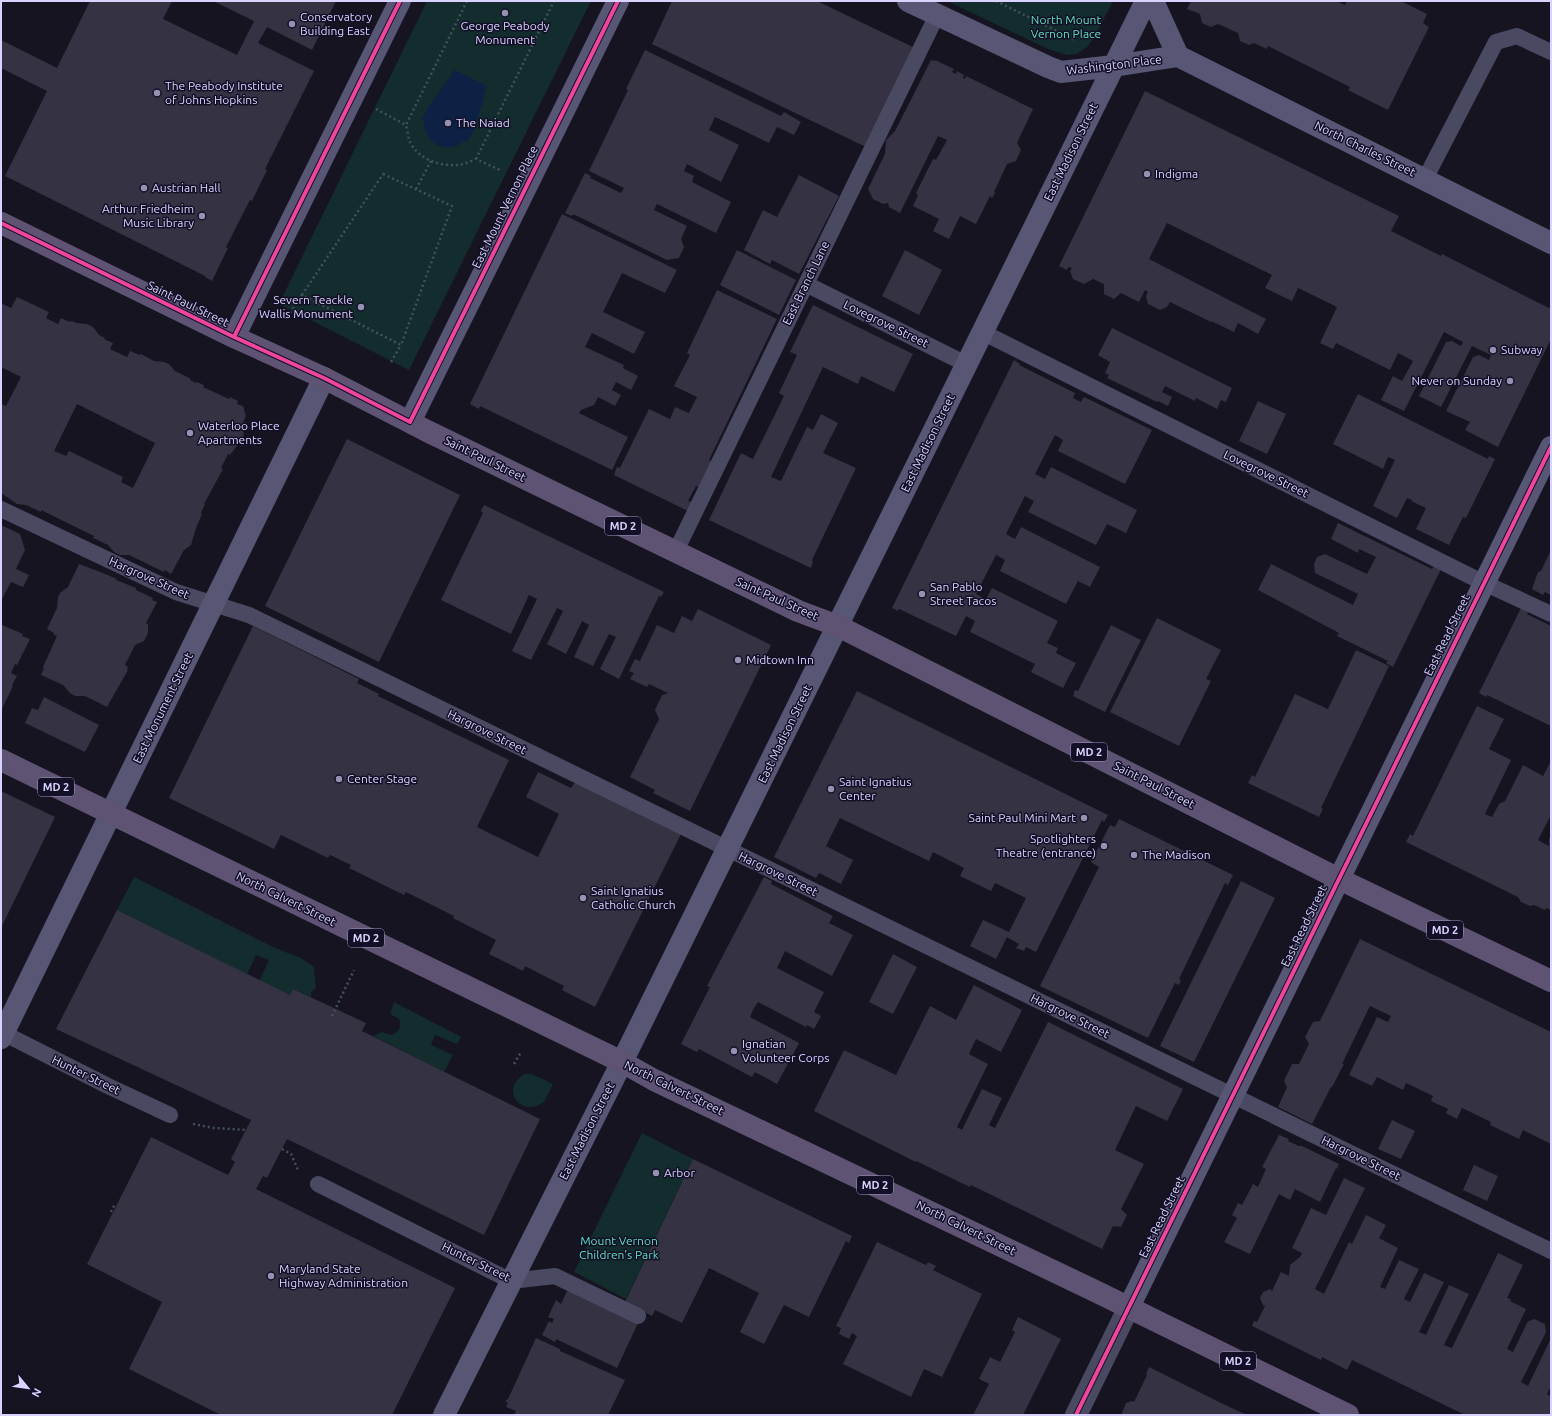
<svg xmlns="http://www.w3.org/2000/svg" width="1552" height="1416" font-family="Ubuntu,sans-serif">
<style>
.green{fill:#132c2d}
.water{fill:#0d2144}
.building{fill:#343243;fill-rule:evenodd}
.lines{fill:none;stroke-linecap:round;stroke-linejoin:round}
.path{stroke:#44505f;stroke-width:2.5;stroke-dasharray:2 3;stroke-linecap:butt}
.lane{stroke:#4a4962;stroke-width:16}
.street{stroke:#4a4962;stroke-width:22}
.secondary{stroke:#575674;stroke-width:22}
.primary{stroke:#5e5373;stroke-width:22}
.cycleway-casing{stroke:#130f26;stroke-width:6}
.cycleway{stroke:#ed469a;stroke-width:4}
.poi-dot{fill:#9591b1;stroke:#130f26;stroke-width:1.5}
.labels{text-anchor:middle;stroke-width:3;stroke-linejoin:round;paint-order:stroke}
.shield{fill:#130f26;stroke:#9e99be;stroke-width:1}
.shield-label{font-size:11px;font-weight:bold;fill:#d9d4ff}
.poi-label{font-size:12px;fill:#d9d4ff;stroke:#130f26;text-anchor:start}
.park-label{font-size:12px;fill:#5fe0c0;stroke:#130f26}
.street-label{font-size:12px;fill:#d9d4ff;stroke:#130f26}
</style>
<rect width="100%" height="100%" fill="#161421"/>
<path class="green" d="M427 1H591L409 370 279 304Z
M947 1H1113L1094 38 1087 47 1077 54 1067 55 1048 49Z
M134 877 275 948 301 958 314 967 316 988 311 992V997L293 989 290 995 259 981 269 960 256 955 247 974 117 910Z
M394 1002 461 1037 457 1044 435 1035 431 1045 453 1055 444 1072 373 1036 382 1032 392 1035C399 1032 402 1026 399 1019L390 1014Z
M525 1074H532L553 1084 544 1102C540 1104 536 1107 531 1107 514 1108 504 1085 525 1074Z
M642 1133 693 1159 626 1299 574 1272Z"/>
<path class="water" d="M455 70 487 86 475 128 468 142 465 141C446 155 425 145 424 121L422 119 429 106Z"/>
<path class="building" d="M90 1H172L163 19 237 55 254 21 213 1H336L312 50 267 27 258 43 314 71 265 169 267 170 252 201 250 200 226 247 228 248 212 281 205 277V276L5 176 47 91 1 68V40L57 68Z
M672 1H817L915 48 868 148 652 44Z
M1191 1H1336L1345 5 1347 1H1401L1427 14 1423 23 1429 27 1388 110 1348 90 1350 87 1268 46 1267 49 1254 43 1249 45 1240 41 1238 33 1218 24 1211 27 1202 23 1200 14 1187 9Z
M645 50 781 116 784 112 801 122 794 135 777 127 769 143 715 117 709 130 739 145 721 182 687 164 684 171 694 176 692 182 731 202 716 233 657 204 654 210 687 226 681 239 684 247 679 258 667 260 573 214 572 216 565 213 585 173 591 176 590 178 621 193 624 188 589 171 628 90 626 89Z
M931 60 934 61 935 60 954 69 952 72 956 74 957 71 964 75 963 78 965 79 966 76 1033 109 1017 143 1021 150 1016 161 1007 164 994 192 995 193 992 198 990 196 976 224 960 216 949 239 933 231 939 219 913 206 918 195 916 193 933 159 936 160 947 140 938 136 900 213 889 207 888 203 883 204 873 199 868 189 885 154 886 140 895 131Z
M1145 91 1399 216 1391 231 1441 256 1442 254 1551 309V339L1498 447 1465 430 1470 422 1446 411 1473 357 1479 355 1489 360 1491 355 1472 346 1441 407 1419 396 1446 342 1452 341 1461 346 1463 342 1444 332 1404 411 1381 400 1393 376 1402 381 1413 361 1398 353 1390 370 1336 343 1333 349 1320 343 1337 307 1298 288 1292 301 1265 288 1272 275 1167 223 1149 259 1266 319 1258 334 1238 323 1234 332 1211 321V322L1170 302 1167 307 1160 310 1148 304 1146 296 1148 292 1145 290 1139 302 1121 293 1114 299 1104 294V284L1093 279 1084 284 1073 279 1070 271 1072 268 1068 267 1067 270 1059 266Z
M799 175 839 196 799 274 772 260 770 264 744 250 763 210 777 217Z
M562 214 677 270 665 293 622 273 603 312 645 332 634 354 592 333 585 347 624 365 623 368 638 376 631 390 616 382 612 390 621 395 615 406 598 397 594 405 581 410 579 413 628 437 612 470 480 406 479 409 470 404Z
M737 250 796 280 779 315 720 285Z
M905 250 942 270 919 315 882 296Z
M717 290 777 319 709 460 712 461 699 487 696 486 688 501 692 502 688 511 614 475 617 467 620 468 649 409 670 419 675 407 689 413 697 397 674 386 690 355 687 353Z
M17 297 49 312 46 318 58 324 61 318 70 322 71 321 77 323 87 324 93 327 99 335 105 338 104 339 113 343 110 349 127 357 130 351 140 355 141 354 154 361 164 362 169 364 175 371 191 379 190 380 196 383 197 382 204 385 203 387 229 399 230 397 238 401 237 404 243 406 246 416 243 422 246 423 244 429 243 438 230 455 228 454 221 468 223 469 204 504H205L201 513 202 514 196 528 191 545 184 550 171 574 165 570 164 572 129 555H120L114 552 108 545 93 538 94 536 41 510V512L26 505 17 504 1 493V404L6 406 21 377 1 367V303L11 308ZM77 404 155 443 133 488 121 482 123 477 69 451 66 456 54 451Z
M813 305 913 354 894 392 861 376 858 384 823 367 771 477 781 481 807 427 813 430 821 414 838 423 823 453 856 468 812 560 813 561 811 568 709 520 741 453 753 459 784 396 779 393 797 355 790 352Z
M1112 328 1232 388 1226 402 1221 400 1217 409 1196 398 1195 401 1165 386 1162 392 1172 397 1168 406 1158 401 1157 402 1107 378 1109 375 1105 373 1110 362 1098 355Z
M1014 360 1020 364 1019 365 1075 393 1073 398 1081 402 1084 397 1152 430 1125 484 1058 451 1063 440 1055 435 1035 474 1045 479 1051 467 1137 510 1126 533 1107 524 1096 545 1028 512 1034 501 1025 496 1006 534 1015 539 1021 527 1100 567 1090 587 1078 581 1066 604 1000 571 1005 560 996 555 976 594 986 599 992 588 1058 621 1047 643 1058 648 1056 653 1076 663 1063 688 1031 672 1035 664 970 632 975 621 966 616 956 636 899 609 898 611 892 608Z
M1358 394 1488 459 1489 456 1495 459 1466 518 1463 517 1449 545 1416 529 1426 508 1411 501 1412 500 1407 498 1397 518 1373 506 1395 460 1388 457 1383 469 1333 444Z
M1258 401 1286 414 1267 454 1239 441Z
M347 439 460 495 379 662 265 606Z
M484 505 664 592 661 597 659 596 619 679 600 669 616 637 609 634 593 666 574 657 589 625 582 621 566 654 547 644 563 611 557 608 531 660 512 651 537 599 529 595 511 634 441 600 483 513 481 511Z
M1338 523 1432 569 1434 566 1441 569 1393 667 1386 663 1388 661 1337 636 1339 633 1258 590 1271 564 1353 605 1358 594 1315 573 1314 564 1317 557 1325 554 1367 574 1376 557 1359 549 1358 553 1331 539Z
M1 525 20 534 25 550 16 569 29 575 23 587 11 582 1 601Z
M1551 550V595L1545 592 1543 595 1532 589 1538 572 1541 571Z
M79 564 103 573 117 579 116 580 136 588V590L153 598 152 600 157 602 146 623 148 624V633L144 641 135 645 125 665 128 667 127 670H128L107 707 85 696H75L70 693 63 685 41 675 44 668 43 667 57 636 53 634 54 633 47 629 57 608 58 597 60 593 68 587Z
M1521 608 1528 612 1527 614 1551 626V726L1487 695 1486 697 1479 693Z
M698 609 771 645 690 811 653 793 655 790 630 777 659 719 655 710 662 695 668 693 649 684 647 687 630 679 634 673 629 671 635 659 640 661 657 625 674 633 682 616 692 621Z
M1157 618 1221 650 1206 679 1211 681 1179 746 1110 712Z
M2 625 23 634 22 636 30 639 17 665 15 664 11 673 17 676 12 685 13 686 1 711Z
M1111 625 1141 640 1105 712 1073 696 1075 690 1078 691Z
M253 626 359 679 357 683 379 694 378 696 509 760 477 827 538 857 559 814 526 797 538 772 571 788 575 782 681 834 595 1007 562 990 564 986 525 966 523 971 489 954 496 940 453 918 454 916 406 892 404 895 349 868 351 865 330 855 328 858 281 835 274 849 169 798Z
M1356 650 1389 666 1321 808 1323 809 1319 817 1248 783 1252 775 1255 777 1295 694 1328 709Z
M857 691 1108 815 1104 822 1102 820 1036 952 1026 947 1024 951 1016 948 1019 944 1007 937 996 959 970 946 983 920 1009 932 1026 898 995 883 991 891 960 876 964 868 933 852 929 861 840 818 826 846 853 860 841 884 819 873 816 878 774 857Z
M44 697 99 725 85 752 25 723 32 708 38 710Z
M1477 706 1504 719 1489 749 1511 760 1485 814 1492 817 1499 804 1505 801 1523 765 1543 776 1550 763H1551V815L1538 840 1549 846V839L1551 834V910L1546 908 1545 910 1534 905 1530 906 1521 902 1518 897 1406 842 1410 834 1413 836Z
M1 791 55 817 1 928Z
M1119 819 1233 875 1228 885 1225 883 1179 979 1181 980 1179 985 1175 983 1148 1038 1040 986 1099 867 1091 862 1110 825 1115 827Z
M764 877 772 881 771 884 833 916 829 923 853 935 832 976 785 951 777 968 824 992 814 1012 821 1016 814 1029 807 1025 806 1027 758 1002 753 1010 750 1017 799 1043 777 1084 755 1072 752 1077 699 1049 697 1052 681 1044 710 987 707 986Z
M1241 881 1275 898 1194 1062 1160 1046Z
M117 910 290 995 293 989 366 1023 362 1031 540 1119 484 1235 287 1139 267 1178 263 1176 256 1189 455 1288 392 1415H221L129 1369 162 1302 87 1264 151 1137 228 1175 235 1162 231 1159 251 1120 56 1029Z
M1360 939 1551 1032V1144L1523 1130 1519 1139 1490 1125 1491 1122 1462 1108 1457 1119 1446 1113 1448 1109 1431 1101 1433 1096 1406 1083 1403 1090 1377 1077 1372 1086 1349 1075 1377 1017 1388 1022 1391 1016 1370 1006 1342 1064H1344L1332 1087H1331L1312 1124 1278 1107 1287 1087 1284 1081 1292 1064H1299L1309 1044 1305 1037 1313 1022 1320 1021Z
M893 954 917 967 893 1014 869 1002Z
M974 985 1022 1010 1001 1052 976 1039 969 1054 988 1064 957 1127 962 1130 982 1089 1002 1098 989 1125 995 1128 1048 1022 1183 1089 1167 1121 1136 1106 1115 1150 1144 1164 1121 1209 1127 1215 1121 1227 1113 1226 1102 1249 971 1185 970 1187 916 1161V1162L814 1111 844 1050 896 1075 930 1006 956 1020Z
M1392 1120 1415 1131 1401 1159 1378 1149Z
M1279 1135 1289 1139 1288 1141 1299 1146H1302L1339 1164 1337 1169 1336 1168 1320 1202 1295 1189 1290 1200 1279 1194 1250 1254 1224 1242 1237 1218 1232 1215 1238 1203 1242 1205 1253 1184 1258 1187 1266 1169 1262 1167Z
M693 1159 852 1236 849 1243 846 1241 809 1317 784 1305 764 1344 740 1332 759 1293 709 1268 682 1323 655 1310 652 1316 625 1302Z
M1474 1165 1498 1176 1487 1201 1463 1190Z
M1344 1178 1365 1188 1315 1289 1324 1294 1349 1242 1352 1244 1366 1215 1386 1225 1379 1238 1398 1248 1380 1287 1385 1289 1399 1260 1419 1269 1404 1299 1410 1302 1424 1273 1444 1282 1419 1332 1426 1335 1449 1285 1469 1294 1444 1345 1452 1348 1498 1253 1523 1265 1507 1298 1511 1299 1510 1301 1526 1309 1507 1349 1513 1352 1527 1323 1529 1321 1534 1319 1545 1324 1546 1332 1521 1382 1528 1386 1551 1338V1386L1547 1394 1551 1397V1415H1465L1352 1360 1347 1370 1322 1357 1321 1360 1252 1326 1254 1321 1257 1322 1265 1306 1263 1305 1260 1298 1263 1292 1270 1289 1272 1291 1281 1272 1289 1276 1290 1265 1300 1257 1302 1253 1292 1248 1311 1208 1326 1215Z
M877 1242 926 1265 928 1262 936 1266 933 1270 982 1294 942 1377 924 1369 911 1397 843 1364 857 1336 852 1333 849 1339 839 1334 841 1328 836 1326Z
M568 1289 638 1323 617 1368 556 1339 555 1342 542 1335 549 1321 552 1323 554 1319 548 1317 556 1300 561 1304Z
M1018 1317 1061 1339 1023 1415H973L989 1384 979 1379 990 1357 1000 1362 1015 1332 1012 1330Z
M536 1338 560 1349V1351L625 1380 608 1415H514L516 1411 506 1407 508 1403 505 1401 508 1399Z
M1149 1367 1221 1403 1247 1415H1122V1413L1126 1403 1132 1401 1134 1402 1147 1375 1146 1374Z"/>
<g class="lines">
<path class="path" d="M467 1 406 125C407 129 408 135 409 140 417 159 440 167 459 165 465 164 471 161 476 159L502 171
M996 1 1075 40
M376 109 406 125
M476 159 554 1
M383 174 452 206 401 345 302 295Z
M416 189 431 161
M290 313 302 295
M391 362 401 345
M332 1016 354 970
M514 1064 521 1052
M193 1124 214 1128 246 1130
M282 1149 291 1154 298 1170
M111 1212 115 1204"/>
<path class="lane" d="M1425 179 1496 42 1517 36 1551 52
M806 284 966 364
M982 332 1484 583 1551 614
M1 509 176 592 249 615 1551 1251
M676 551 937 15
M3 1033 108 1086 170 1115
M318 1184 511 1281 555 1276 638 1316"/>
<path class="street" d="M1076 1415 1129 1307"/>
<path class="secondary" d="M908 1 1048 67 1061 72 1114 66 1178 56
M1153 1 1178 56
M1178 56 1551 243
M234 337 400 1
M410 422 618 1
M1 1038 324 378
M1129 1307 1551 447
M444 1415 622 1062 1146 1"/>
<path class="primary" d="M1 223 234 337 324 378 427 431 798 611 838 626 1339 879 1551 981
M1 760 622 1062 654 1080 1093 1290 1348 1415"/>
<g class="cycleway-casing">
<path id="cycleway" d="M1 223 234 337 324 378 410 422 618 1
M234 337 400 1
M1076 1415 1551 447"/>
</g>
<use href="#cycleway" class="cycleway"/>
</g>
<g class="poi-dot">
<circle cx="505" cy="13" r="4"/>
<circle cx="292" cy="24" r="4"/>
<circle cx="157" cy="93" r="4"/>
<circle cx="448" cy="123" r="4"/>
<circle cx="1147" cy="174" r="4"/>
<circle cx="144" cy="188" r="4"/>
<circle cx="202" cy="216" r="4"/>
<circle cx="361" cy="307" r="4"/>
<circle cx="1493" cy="350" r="4"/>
<circle cx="1510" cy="381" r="4"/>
<circle cx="190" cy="433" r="4"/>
<circle cx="922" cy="594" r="4"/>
<circle cx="738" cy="660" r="4"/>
<circle cx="339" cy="779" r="4"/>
<circle cx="831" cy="789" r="4"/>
<circle cx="1084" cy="818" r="4"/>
<circle cx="1104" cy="846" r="4"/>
<circle cx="1134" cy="855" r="4"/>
<circle cx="583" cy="898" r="4"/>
<circle cx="734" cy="1051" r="4"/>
<circle cx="656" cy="1173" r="4"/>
<circle cx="271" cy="1276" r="4"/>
</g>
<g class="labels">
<g class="shield">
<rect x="605" y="517" width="36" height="18" rx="3"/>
<rect x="1071" y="743" width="36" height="18" rx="3"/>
<rect x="38" y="778" width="36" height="18" rx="3"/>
<rect x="1427" y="921" width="36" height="18" rx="3"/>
<rect x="348" y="929" width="36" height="18" rx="3"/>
<rect x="857" y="1176" width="36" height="18" rx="3"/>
<rect x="1220" y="1352" width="36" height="18" rx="3"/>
</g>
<g class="shield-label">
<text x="623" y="530">MD 2</text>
<text x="1089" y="756">MD 2</text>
<text x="56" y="791">MD 2</text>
<text x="1445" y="934">MD 2</text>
<text x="366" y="942">MD 2</text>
<text x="875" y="1189">MD 2</text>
<text x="1238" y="1365">MD 2</text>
</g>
<g class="poi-label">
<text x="300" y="21">Conservatory<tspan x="300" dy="14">Building East</tspan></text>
<text x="505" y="30" text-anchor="middle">George Peabody<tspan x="505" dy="14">Monument</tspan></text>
<text x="165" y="90">The Peabody Institute<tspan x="165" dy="14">of Johns Hopkins</tspan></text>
<text x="456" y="127">The Naiad</text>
<text x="1155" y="178">Indigma</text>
<text x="152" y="192">Austrian Hall</text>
<text x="194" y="213" text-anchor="end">Arthur Friedheim<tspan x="194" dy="14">Music Library</tspan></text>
<text x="353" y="304" text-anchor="end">Severn Teackle<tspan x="353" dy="14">Wallis Monument</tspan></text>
<text x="1501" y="354">Subway</text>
<text x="1502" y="385" text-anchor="end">Never on Sunday</text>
<text x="198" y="430">Waterloo Place<tspan x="198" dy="14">Apartments</tspan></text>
<text x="930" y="591">San Pablo<tspan x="930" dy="14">Street Tacos</tspan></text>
<text x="746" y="664">Midtown Inn</text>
<text x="347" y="783">Center Stage</text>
<text x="839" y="786">Saint Ignatius<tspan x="839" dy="14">Center</tspan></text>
<text x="1076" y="822" text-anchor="end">Saint Paul Mini Mart</text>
<text x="1096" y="843" text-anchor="end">Spotlighters<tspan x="1096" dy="14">Theatre (entrance)</tspan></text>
<text x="1142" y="859">The Madison</text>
<text x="591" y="895">Saint Ignatius<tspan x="591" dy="14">Catholic Church</tspan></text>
<text x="742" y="1048">Ignatian<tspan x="742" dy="14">Volunteer Corps</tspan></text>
<text x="664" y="1177">Arbor</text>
<text x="279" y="1273">Maryland State<tspan x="279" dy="14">Highway Administration</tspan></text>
</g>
<g class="park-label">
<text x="1066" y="24">North Mount<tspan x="1066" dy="14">Vernon Place</tspan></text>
<text x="619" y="1245">Mount Vernon<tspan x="619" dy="14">Children's Park</tspan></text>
</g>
<g class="street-label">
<text transform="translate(1114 65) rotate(-7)" y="4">Washington Place</text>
<text transform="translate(1365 149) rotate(26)" y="4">North Charles Street</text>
<text transform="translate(1071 152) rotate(-64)" y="4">East Madison Street</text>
<text transform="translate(505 207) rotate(-64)" y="4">East Mount Vernon Place</text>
<text transform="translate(806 283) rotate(-64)" y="4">East Branch Lane</text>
<text transform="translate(188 304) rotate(26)" y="4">Saint Paul Street</text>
<text transform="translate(886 324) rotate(26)" y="4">Lovegrove Street</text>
<text transform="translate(928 443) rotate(-64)" y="4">East Madison Street</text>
<text transform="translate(485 459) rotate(26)" y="4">Saint Paul Street</text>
<text transform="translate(1266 474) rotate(26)" y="4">Lovegrove Street</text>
<text transform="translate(149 578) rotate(24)" y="4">Hargrove Street</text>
<text transform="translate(777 599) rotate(24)" y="4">Saint Paul Street</text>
<text transform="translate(1447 635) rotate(-64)" y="4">East Read Street</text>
<text transform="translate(163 708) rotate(-64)" y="4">East Monument Street</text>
<text transform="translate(487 732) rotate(26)" y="4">Hargrove Street</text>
<text transform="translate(785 734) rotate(-64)" y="4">East Madison Street</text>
<text transform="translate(1154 785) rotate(27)" y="4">Saint Paul Street</text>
<text transform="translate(778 874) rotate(26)" y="4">Hargrove Street</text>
<text transform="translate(286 899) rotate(26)" y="4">North Calvert Street</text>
<text transform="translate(1304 926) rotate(-64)" y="4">East Read Street</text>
<text transform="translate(1070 1016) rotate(26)" y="4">Hargrove Street</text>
<text transform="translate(86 1075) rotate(26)" y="4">Hunter Street</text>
<text transform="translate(674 1088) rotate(26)" y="4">North Calvert Street</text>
<text transform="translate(587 1131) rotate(-63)" y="4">East Madison Street</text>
<text transform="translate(1361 1158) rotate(26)" y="4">Hargrove Street</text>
<text transform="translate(1162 1217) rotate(-64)" y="4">East Read Street</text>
<text transform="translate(966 1228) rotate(26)" y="4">North Calvert Street</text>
<text transform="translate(476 1262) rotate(26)" y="4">Hunter Street</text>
</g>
</g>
<rect width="1552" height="1416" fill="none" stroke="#d9d4ff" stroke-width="4"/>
<g transform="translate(28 1388) rotate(119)" stroke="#130f26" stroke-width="3" paint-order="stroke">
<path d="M0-3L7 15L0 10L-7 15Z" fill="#d9d4ff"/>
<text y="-6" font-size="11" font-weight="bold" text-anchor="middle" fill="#d9d4ff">N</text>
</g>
</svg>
